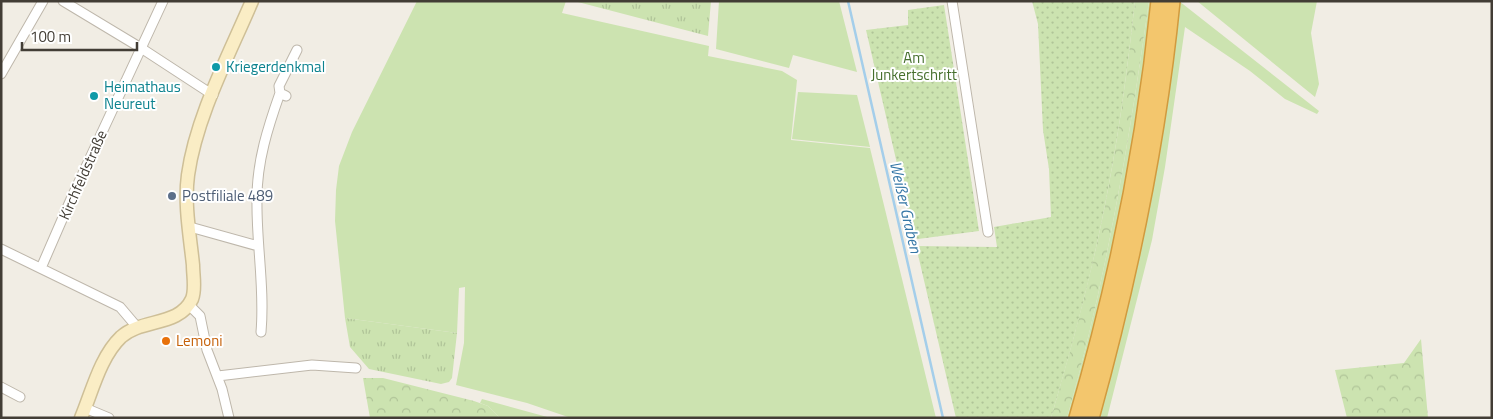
<svg xmlns="http://www.w3.org/2000/svg" width="1493" height="419" font-family="'Titillium Web',sans-serif">
<style>
.grass{fill:#cce3b0}
.forest{fill:url(#forest-crowns)}
.park{fill:url(#park-tufts)}
.garden{fill:url(#garden-dots)}
.lines{fill:none;stroke-linecap:round;stroke-linejoin:round}
.stream{stroke:#a4ceea;stroke-width:2.5}
.street-casing{stroke:#beb7ab;stroke-width:11}
.secondary-casing{stroke:#cebf97;stroke-width:15}
.highway-casing{stroke:#d19a3e;stroke-width:18}
.street{stroke:#fff;stroke-width:9}
.secondary{stroke:#faedc5;stroke-width:12}
.highway{stroke:#f3c66d;stroke-width:15}
.culture-dot{fill:#0f9aa8;stroke:#fff;stroke-width:2}
.service-dot{fill:#5c6f8a;stroke:#fff;stroke-width:2}
.food-dot{fill:#e8710a;stroke:#fff;stroke-width:2}
.labels{text-anchor:middle;stroke-width:4;stroke-linejoin:round;paint-order:stroke}
.park-label{font-size:15px;fill:#466f2d;stroke:#fff}
.culture-label{font-size:15px;fill:#0d838f;stroke:#fff;text-anchor:start}
.street-label{font-size:15px;fill:#423d35;stroke:#fff}
.service-label{font-size:15px;fill:#4e5e75;stroke:#fff;text-anchor:start}
.food-label{font-size:15px;fill:#c56008;stroke:#fff;text-anchor:start}
.water-label{font-size:16px;font-style:italic;fill:#3677a6;stroke:#fff}
</style>
<defs>
<pattern id="forest-crowns" width="20" height="18" patternUnits="userSpaceOnUse" patternTransform="scale(1.25)"><rect width="20" height="18" fill="#cce3b0"/><path d="M2 6a3 3 0 1 1 6 0M12 15a3 3 0 1 1 6 0" fill="none" stroke="#b0c498"/></pattern>
<pattern id="park-tufts" width="24" height="20" patternUnits="userSpaceOnUse" patternTransform="scale(1.25)"><rect width="24" height="20" fill="#cce3b0"/><path d="M3 7l-1-3M5 7V3M7 7l1-3M15 17l-1-3M17 17v-4M19 17l1-3" fill="none" stroke="#b0c498"/></pattern>
<pattern id="garden-dots" width="8" height="8" patternUnits="userSpaceOnUse" patternTransform="scale(1.25)"><rect width="8" height="8" fill="#cce3b0"/><path d="M2 2h.1M6 6h.1" fill="none" stroke="#b0c498" stroke-width="1.8" stroke-linecap="round"/></pattern>
</defs>
<rect width="100%" height="100%" fill="#f1ede4"/>
<path class="grass" d="M417 1H566L562 13 709 46 708 56 782 71 797 80 791 140 870 148 936 418H571L527 403 456 385 464 343 465 287 459 288 457 333 345 318 335 221 336 190 339 166 352 132Z
M719 1H839L857 72 793 55 789 68 716 49Z
M1149 1H1152C1145 63 1138 125 1126 185 1111 264 1091 341 1070 418H1067C1106 281 1129 142 1149 1Z
M1179 1 1319 111 1317 114 1285 99 1250 71 1185 27 1165 167 1152 240 1107 418H1098C1136 281 1165 143 1179 1Z
M1197 1H1317L1311 33 1319 84 1315 97Z
M798 92 857 95 870 147 792 139Z
M482 399 551 418H500L488 406 480 403Z"/>
<path class="forest" d="M1135 1H1149C1129 142 1106 281 1067 418H1051C1073 342 1094 266 1108 189 1120 127 1128 64 1135 1Z
M1421 339 1428 418H1347L1335 370 1404 363Z
M363 378H383L474 401 488 406 500 418H370Z"/>
<path class="park" d="M574 1H711L708 36Z
M345 318 457 333 452 378 449 382 441 384 369 369 350 347Z"/>
<path class="garden" d="M1032 1H1135C1128 64 1120 127 1108 189 1094 266 1073 343 1051 418H956L916 246 997 247 994 227 1051 217 1049 169 1043 130 1038 24Z
M944 5 979 231 918 239 914 237 866 30 908 25V10Z"/>
<g class="lines">
<path class="stream" d="M848 1 943 418"/>
<g class="street-casing">
<path id="street" d="M63 1 141 48 213 95
M952 1 988 232
M1 74 43 1
M280 93 279 86 297 50
M190 227 258 246
M1 249 120 307 137 327
M41 268 71 199 163 1
M188 304 200 316 207 350 222 389 229 418
M261 332C265 287 256 243 257 198 257 161 268 127 280 93L286 96
M218 376 312 365 356 368
M1 387 20 397
M85 408 109 418"/>
</g>
<g class="secondary-casing">
<path id="secondary" d="M81 418C92 392 100 357 121 337 142 318 179 327 192 299 196 289 193 276 193 265 190 236 184 204 188 175 196 117 229 55 252 1"/>
</g>
<g class="highway-casing">
<path id="highway" d="M1077 418C1117 282 1145 142 1159 1
M1091 418C1129 281 1158 143 1172 1"/>
</g>
<use href="#street" class="street"/>
<use href="#secondary" class="secondary"/>
<use href="#highway" class="highway"/>
</g>
<g class="culture-dot">
<circle cx="216" cy="67" r="5"/>
<circle cx="94" cy="96" r="5"/>
</g>
<circle class="service-dot" cx="172" cy="196" r="5"/>
<circle class="food-dot" cx="166" cy="341" r="5"/>
<g class="labels">
<g class="park-label">
<text x="914" y="63">Am<tspan x="914" dy="17">Junkertschritt</tspan></text>
</g>
<g class="culture-label">
<text x="226" y="72">Kriegerdenkmal</text>
<text x="104" y="92">Heimathaus<tspan x="104" dy="17">Neureut</tspan></text>
</g>
<g class="street-label">
<text transform="translate(83 175) rotate(-66)" y="5">Kirchfeldstraße</text>
</g>
<g class="service-label">
<text x="182" y="201">Postfiliale 489</text>
</g>
<g class="food-label">
<text x="176" y="346">Lemoni</text>
</g>
<g class="water-label">
<text transform="translate(906 207) rotate(77)" y="6">Weißer Graben</text>
</g>
</g>
<rect width="1493" height="419" fill="none" stroke="#423d35" stroke-width="5"/>
<path d="M22 42v8h115v-8" fill="none" stroke="#423d35" stroke-width="2.5"/>
<text x="30" y="42" font-size="15" fill="#423d35" stroke="#ffffff" stroke-width="4" paint-order="stroke">100 m</text>
</svg>
